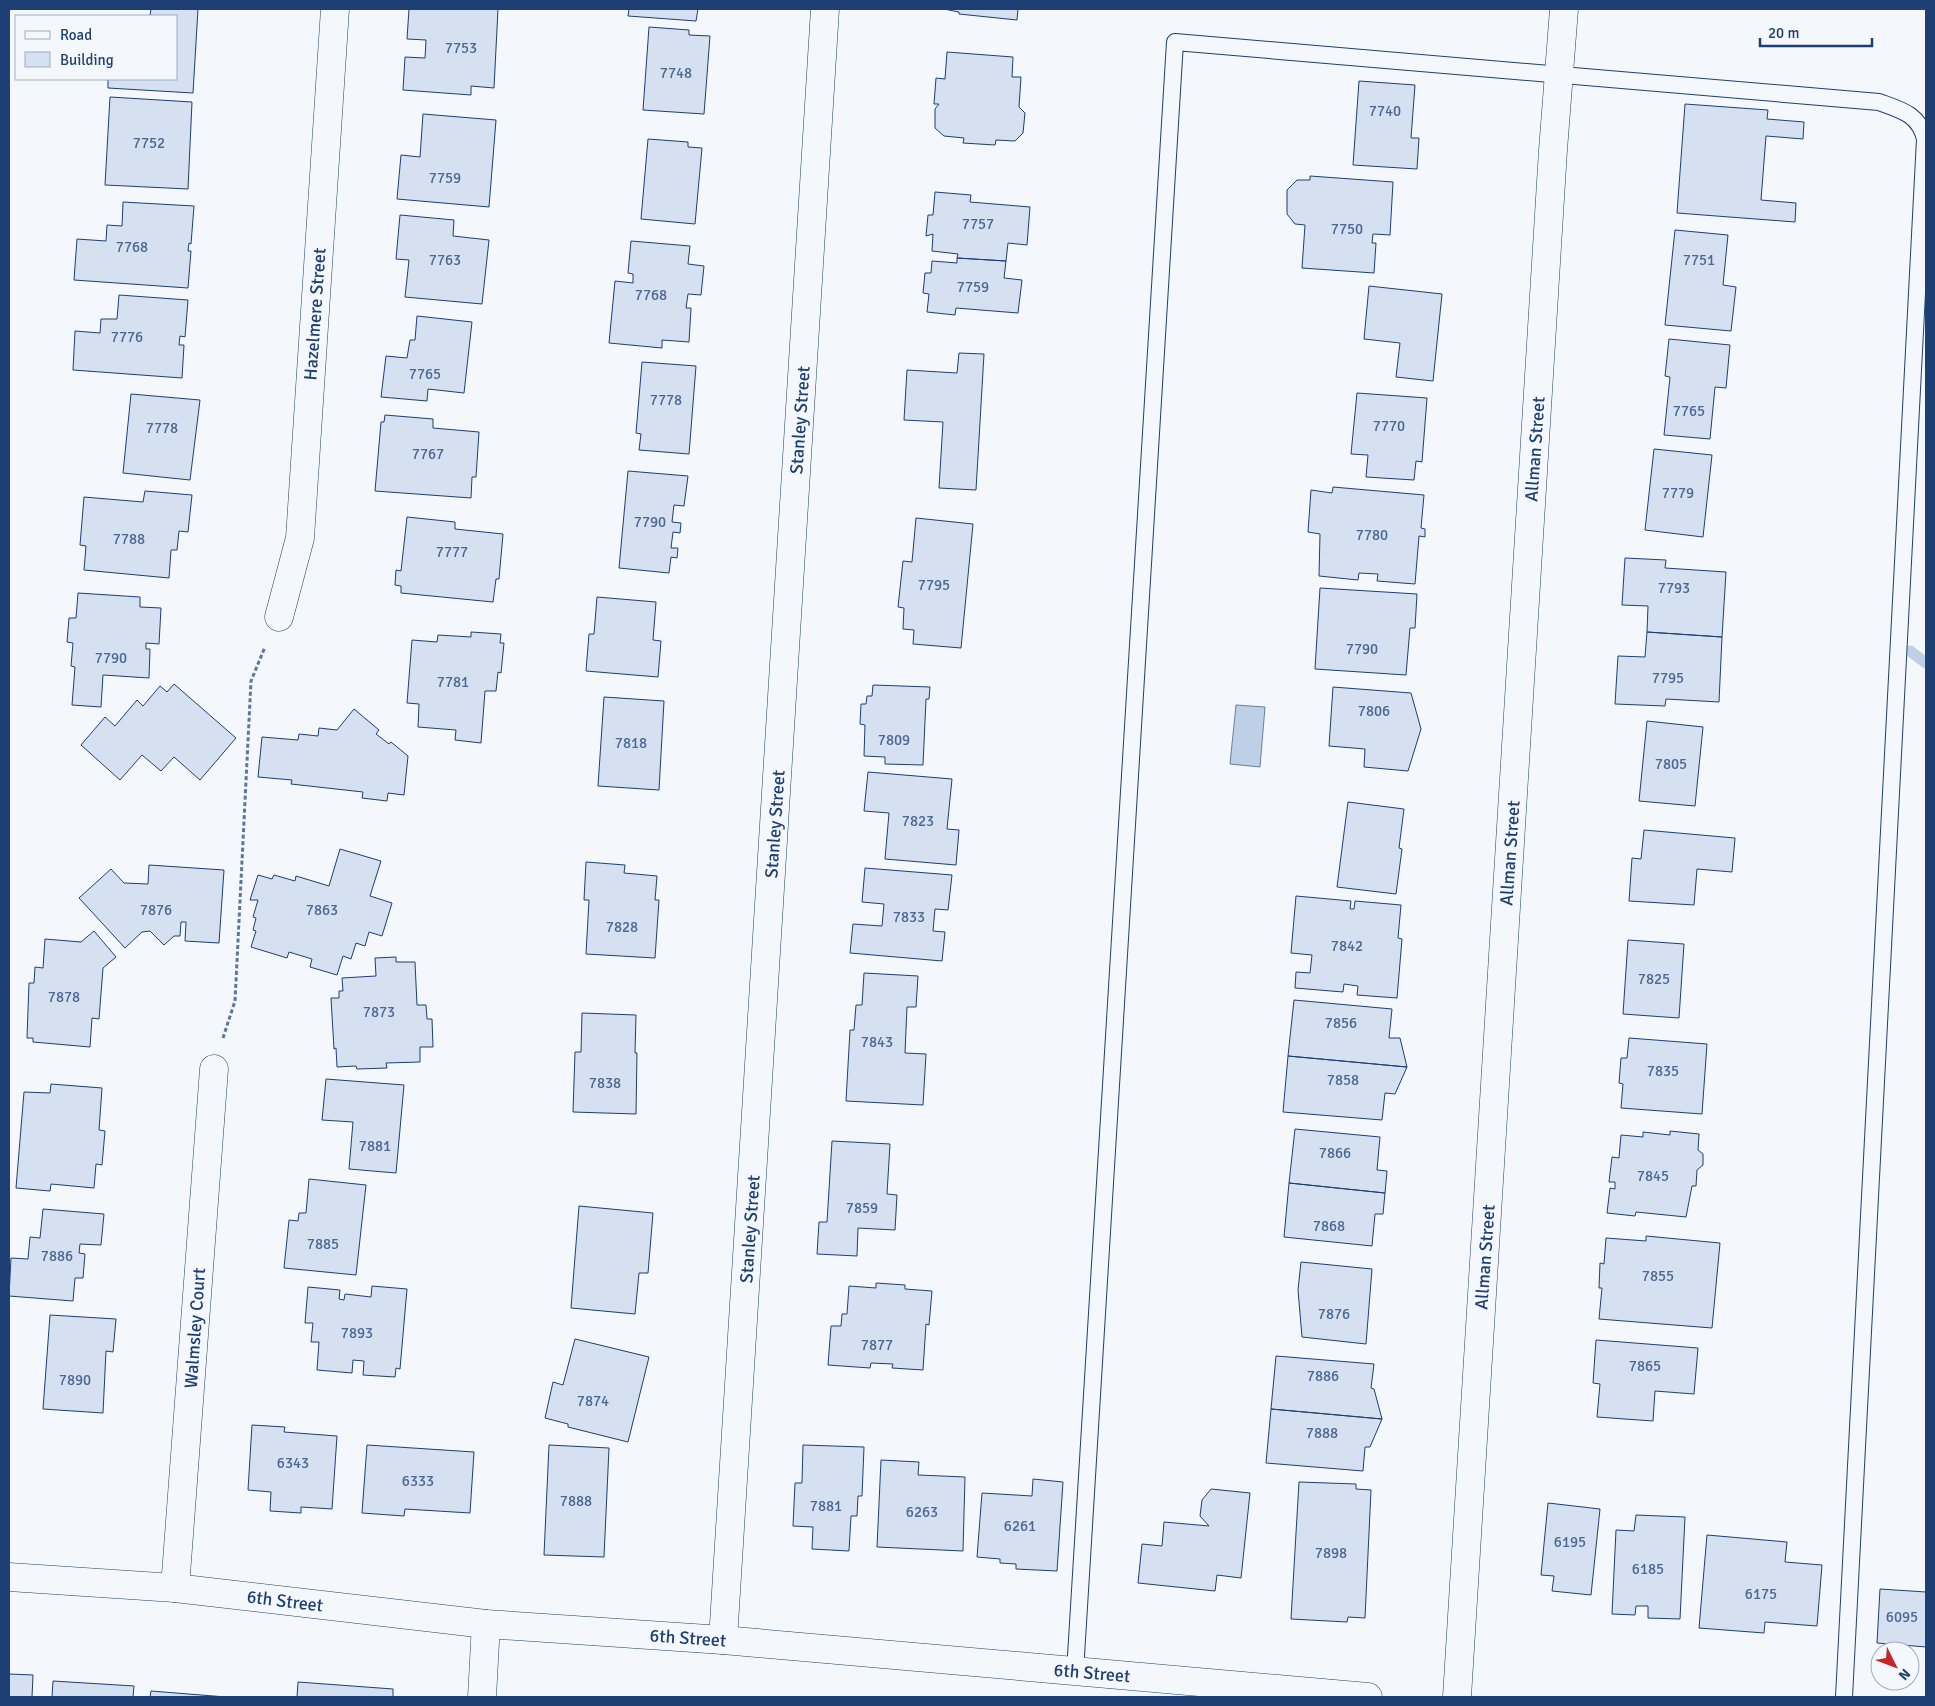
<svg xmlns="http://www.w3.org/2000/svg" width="1935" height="1706" font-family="Signika,sans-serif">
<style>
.water{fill:#bed0e5;stroke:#687fa3}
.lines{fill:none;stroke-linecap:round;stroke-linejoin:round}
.stream{stroke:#bed0e5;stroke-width:11}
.building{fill:#d5e0f0;stroke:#1d3f73}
.service-casing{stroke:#1d3f73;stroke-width:18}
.minor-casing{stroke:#1d3f73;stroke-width:29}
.tertiary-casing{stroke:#1d3f73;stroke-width:29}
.path{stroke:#5e769c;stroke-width:3;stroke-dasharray:4 2.5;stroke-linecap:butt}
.service{stroke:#f4f7fb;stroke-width:16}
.minor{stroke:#f4f7fb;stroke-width:28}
.tertiary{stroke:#f4f7fb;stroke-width:28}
.labels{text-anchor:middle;stroke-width:4;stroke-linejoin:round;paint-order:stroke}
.number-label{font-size:15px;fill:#4b6792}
.street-label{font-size:18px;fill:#1d3f73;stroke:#f4f7fb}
</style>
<rect width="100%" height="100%" fill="#f4f7fb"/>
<path class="water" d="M1236 705 1265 707 1260 767 1230 764Z"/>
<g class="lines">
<path class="stream" d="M1910 651 1926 663"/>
</g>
<path class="building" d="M151 9H198L193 93 108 88V79H176V16H150Z
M409 9H498L494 88 471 86V95L403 90 405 57 425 58 426 40 407 39Z
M629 9H698L696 21 628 16Z
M944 9H1018L1017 20 959 14V12Z
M649 27 689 30V35L710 36 704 114 643 110Z
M947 52 1013 57 1012 77H1021L1019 107 1025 113 1023 133 1015 141 996 140 995 145 963 143 964 138 944 136 935 128V109L939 104H934L936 78 945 79Z
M1359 81 1415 85 1411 138H1419L1417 169 1353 165Z
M110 97 192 102 188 189 105 185Z
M1685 104 1768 110 1767 119 1804 122 1803 139 1766 136 1761 200 1796 203 1795 222 1677 213Z
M423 114 496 120 489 207 397 199 401 155 420 157Z
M648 139 688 142V147L702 148 695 224 641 219Z
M1310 176 1393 182 1390 235 1373 234 1372 243H1376L1374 273 1302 268 1305 225 1295 224 1287 214V190L1297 180H1310Z
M935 192 971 195 970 202 1030 207 1027 245 1008 243 1006 261 957 258 958 254 932 251 933 234 926 236 928 215H933Z
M123 202 194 206 191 244 189 243 188 251H191L188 288 74 280 77 239 106 241 107 225 122 226Z
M400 215 454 220 453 236 489 240 482 304 405 297 409 260 396 259Z
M1675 230 1728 235 1723 285 1736 287 1731 331 1665 325Z
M631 241 690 246 688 264 704 266 701 295 688 294 686 308H691L689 342 662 340V348L609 343 615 281 633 283V274L628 273Z
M957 258 1006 261 1004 278 1022 280 1018 313 956 308 955 315 927 312 929 294 923 293 925 273H931L932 261 957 263Z
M1369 286 1442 294 1433 381 1396 377 1400 343 1364 339Z
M119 295 188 300 185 337 180 336 179 345H184L182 378 73 370 75 331 100 333 101 319H117Z
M417 316 472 322 464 393 428 389 427 401 381 397 386 356 407 358 410 340H415Z
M1669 339 1730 345 1726 388 1715 387 1710 439 1664 435 1670 377 1665 376Z
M959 353 984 354 976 490 939 488 943 422 904 420 907 370 957 373Z
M642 362 696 366 689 454 639 450 641 434 636 433Z
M1357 393 1427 398 1422 462 1416 461 1414 480 1366 477 1368 455 1351 454Z
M131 394 200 400 190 480 123 473Z
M385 415 433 419V428L479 432 476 477H472L471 498 375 491 381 422H384Z
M1654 449 1712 455 1703 537 1645 530Z
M628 471 688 476 684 506 674 505 672 522 681 523 680 533 673 532 671 548H678L677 558 671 557 669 573 619 568Z
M1333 487 1424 495 1421 528 1425 529V537L1419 536 1415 584 1377 581 1378 574 1359 573 1358 580 1319 576 1320 534 1308 532 1311 490 1332 493Z
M145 491 192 495 188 532 179 531 177 550H171L169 578 84 570 86 546 80 545 84 497 143 502Z
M407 517 455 522V529L503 534 499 579H496L493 602 401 593V586L395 585 396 570 401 571Z
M916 518 973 524 961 648 913 644 914 630 903 629 904 608 898 607 903 561 912 562Z
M1625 558 1666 560 1665 568 1726 572 1722 637 1647 632 1648 606 1622 605Z
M1320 588 1417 594 1415 628H1410L1406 675 1315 669Z
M78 593 140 597V607L161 608 159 644 146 643V649H150L149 678 103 675 101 707 72 705 75 667 71 666 73 643 67 642 69 618H76Z
M597 597 656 602 653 640 661 641 658 677 586 671 589 634H594Z
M471 632 501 634 500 643H504L501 673 498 672 496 691H485L481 743 455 740 456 730 418 727 419 704 407 703 412 640 437 642 438 635 471 637Z
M1647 632 1722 637 1719 702 1666 699 1665 706 1615 704 1618 656 1645 657Z
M174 684 236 738 200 780 174 757 161 771 142 755 120 780 81 745 105 717 115 726 137 700 143 706 160 686 167 692Z
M873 685 930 687 929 699H926L923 765 885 764V757L864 756 865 725 860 724 861 704H866L867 696H872Z
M1333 687 1411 693 1421 729 1408 771 1364 767 1365 749 1329 746Z
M604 697 664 701 659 790 598 786Z
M354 709 379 730 376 734 389 744 391 742 408 756 404 795 388 793 387 801 362 798 363 792 291 784 292 780 258 777 262 737 298 740 299 734 318 736 319 728 337 730Z
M1647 721 1703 727 1695 806 1639 801Z
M868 772 952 779 947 829 959 830 956 865 885 859 889 813 864 811Z
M1348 802 1404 809 1399 848 1402 849 1396 894 1337 887Z
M1644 830 1735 838 1732 872 1697 869 1694 905 1629 901 1632 858 1641 859Z
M340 849 381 861 370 896 392 903 382 936 369 932 365 946 356 943 351 959 343 956 337 975 310 967 312 959 289 952 287 958 251 947 256 931 253 930 256 918 253 917 258 900H250L258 875 272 879 274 875 295 881 296 876 329 886Z
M586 862 625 865 624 873 657 876 655 900H659L655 958 586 954 589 900H584Z
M149 865 224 870 219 943 185 941 186 922H181L180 936H174L164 945 150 931 142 932 125 948 79 898 111 869 124 883 148 884Z
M865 868 952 875 948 910 935 909 933 931 945 932 942 961 850 953 853 924 882 926 884 904 862 902Z
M1296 896 1351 901 1350 909H1354L1355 901 1401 905 1398 938 1402 939 1397 998 1357 995 1358 986 1344 984 1343 992 1295 988 1296 972 1310 973 1312 955 1291 953Z
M94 931 116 957 103 968 99 1019 92 1018 90 1047 33 1042V1038H27L29 983H34L35 967 43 968 45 939 81 942Z
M1628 940 1684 944 1679 1018 1623 1014Z
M396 957V962H415L417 1005H426L427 1019H432L433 1047H420V1062L386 1063 387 1068 357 1069 356 1066 337 1067 336 1048 334 1049 331 998H339V991H343L342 978 376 976 375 958Z
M864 973 918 976 916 1007H907L905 1053 926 1054 923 1105 846 1101 850 1030H854L856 1005H862Z
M1294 1000 1392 1009 1389 1038H1400L1407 1067 1288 1056Z
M582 1013 636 1015 635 1053H637L636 1114 573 1112 575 1052H581Z
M1629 1038 1707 1044 1702 1114 1621 1108 1623 1084 1619 1083 1621 1058H1627Z
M1288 1056 1407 1067 1395 1094 1385 1093 1382 1120 1283 1112Z
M326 1079 404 1085 396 1173 349 1169 353 1122 322 1120Z
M51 1084 102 1088 99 1130 105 1131 102 1165 96 1164 94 1188 51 1184 50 1191 16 1188 24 1092 50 1093Z
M1295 1129 1380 1137 1377 1170 1387 1171 1385 1193 1289 1183Z
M1670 1131 1699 1134 1698 1150 1703 1154V1165L1697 1170 1696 1186H1692L1686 1217 1636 1212 1635 1216 1607 1213 1610 1188 1615 1189V1182H1609L1612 1157 1619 1158 1621 1135 1643 1137V1132L1670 1135Z
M832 1141 890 1144 887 1194 897 1195 895 1230 858 1228 857 1256 817 1254 819 1222H827Z
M309 1179 366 1185 356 1275 284 1268 289 1220 298 1221 299 1213H306Z
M1289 1183 1385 1193 1383 1214H1375L1372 1246 1284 1237Z
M579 1206 653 1213 648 1273H639L635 1314 571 1308Z
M43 1209 104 1214 101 1245 80 1244 79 1253 85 1254 83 1278H75L73 1301 9 1296 11 1258 28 1259 30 1237 40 1238Z
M1646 1236 1720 1243 1712 1328 1599 1319 1602 1288H1599L1600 1263 1604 1264 1606 1238 1646 1241Z
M1301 1262 1372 1269 1366 1344 1302 1337 1298 1290Z
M876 1283 905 1285V1289L932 1291 929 1325 926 1324 923 1370 892 1368 893 1364 871 1363 870 1368 828 1365 831 1326H841L842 1314H847L849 1286 876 1288Z
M372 1286 407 1289 400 1369 396 1368 395 1377 363 1375 364 1361 353 1360 352 1373 317 1370 319 1342H311L313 1323H305L308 1287 340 1290 339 1299 344 1300 345 1294 371 1297Z
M50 1315 116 1319 113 1352 106 1351 103 1413 43 1409Z
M575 1339 649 1357 628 1442 568 1427V1424L545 1418 553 1382 563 1385Z
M1596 1340 1698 1348 1694 1394 1655 1391 1653 1421 1597 1417 1600 1384 1593 1383Z
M1276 1356 1374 1364 1371 1388 1374 1389 1382 1419 1271 1409Z
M1271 1409 1382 1419 1370 1447H1365L1363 1471 1266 1463Z
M252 1425 285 1427 284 1432 337 1436 332 1509 301 1507V1513L270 1511 271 1492 248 1490Z
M367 1445 474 1452 470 1513 405 1509 404 1516 362 1513Z
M549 1445 609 1448 604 1557 544 1555Z
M803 1445 864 1447 862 1496H858L857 1516H851L849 1551 812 1549 813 1527 793 1526 795 1483H802Z
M881 1460 919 1462 918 1475 965 1477 963 1551 877 1547Z
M1033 1479 1063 1482 1057 1571 1016 1569V1564L1000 1563V1559L977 1557 982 1493 1032 1496Z
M1299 1482 1356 1484V1489L1371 1490 1365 1618 1348 1617 1347 1622 1291 1619Z
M1211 1489 1250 1493 1241 1578 1217 1575 1215 1591 1138 1583 1142 1544 1162 1546 1164 1522 1209 1526 1200 1516 1202 1500Z
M1548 1503 1600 1509 1591 1595 1552 1591 1554 1576 1541 1575Z
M1636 1515 1685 1517 1680 1619 1648 1618V1606H1636L1635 1615 1612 1614 1616 1530 1634 1531Z
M1707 1535 1787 1542 1785 1562 1822 1565 1817 1626 1765 1622 1764 1633 1699 1628Z
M1880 1589 1926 1592V1647L1877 1643Z
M9 1674 33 1675 32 1697H9Z
M53 1681 134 1686 133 1697H52Z
M298 1682 393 1689V1697H297Z
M151 1691 226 1697H150Z"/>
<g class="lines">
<g class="service-casing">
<path id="service" d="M1075 1672 1175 42 1879 102C1901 110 1919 114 1925 139L1844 1697"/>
</g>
<g class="minor-casing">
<path id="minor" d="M279 617 300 538 335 9
M175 1588 214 1069
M723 1640 825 9
M482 1697 486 1624
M1457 1697 1553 150 1564 9"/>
</g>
<g class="tertiary-casing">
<path id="tertiary" d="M9 1577 175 1588 486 1624 723 1640 1368 1697"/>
</g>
<path class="path" d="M223 1038 235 1001 251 681 265 647"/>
<use href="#service" class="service"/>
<use href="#minor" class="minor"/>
<use href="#tertiary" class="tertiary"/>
</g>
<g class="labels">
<g class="number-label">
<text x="461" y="53">7753</text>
<text x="676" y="78">7748</text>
<text x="1385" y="116">7740</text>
<text x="149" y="148">7752</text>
<text x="445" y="183">7759</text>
<text x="978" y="229">7757</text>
<text x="1347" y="234">7750</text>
<text x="132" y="252">7768</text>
<text x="445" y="265">7763</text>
<text x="1699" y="265">7751</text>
<text x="973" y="292">7759</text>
<text x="651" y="300">7768</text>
<text x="127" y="342">7776</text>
<text x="425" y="379">7765</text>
<text x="666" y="405">7778</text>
<text x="1689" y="416">7765</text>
<text x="1389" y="431">7770</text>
<text x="162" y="433">7778</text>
<text x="428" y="459">7767</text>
<text x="1678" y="498">7779</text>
<text x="650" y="527">7790</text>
<text x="1372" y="540">7780</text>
<text x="129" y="544">7788</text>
<text x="452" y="557">7777</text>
<text x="934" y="590">7795</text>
<text x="1674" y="593">7793</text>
<text x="1362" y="654">7790</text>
<text x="111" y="663">7790</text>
<text x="1668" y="683">7795</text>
<text x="453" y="687">7781</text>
<text x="1374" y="716">7806</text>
<text x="894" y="745">7809</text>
<text x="631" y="748">7818</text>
<text x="1671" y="769">7805</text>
<text x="918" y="826">7823</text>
<text x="156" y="915">7876</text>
<text x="322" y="915">7863</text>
<text x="909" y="922">7833</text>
<text x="622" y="932">7828</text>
<text x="1347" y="951">7842</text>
<text x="1654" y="984">7825</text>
<text x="64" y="1002">7878</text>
<text x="379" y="1017">7873</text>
<text x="1341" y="1028">7856</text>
<text x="877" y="1047">7843</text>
<text x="1663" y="1076">7835</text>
<text x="1343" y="1085">7858</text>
<text x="605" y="1088">7838</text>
<text x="375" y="1151">7881</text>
<text x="1335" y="1158">7866</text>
<text x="1653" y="1181">7845</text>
<text x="862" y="1213">7859</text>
<text x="1329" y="1231">7868</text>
<text x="323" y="1249">7885</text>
<text x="57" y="1261">7886</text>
<text x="1658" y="1281">7855</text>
<text x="1334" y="1319">7876</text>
<text x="357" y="1338">7893</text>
<text x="877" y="1350">7877</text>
<text x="1645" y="1371">7865</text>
<text x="1323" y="1381">7886</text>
<text x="75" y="1385">7890</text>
<text x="593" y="1406">7874</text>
<text x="1322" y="1438">7888</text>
<text x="293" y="1468">6343</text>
<text x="418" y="1486">6333</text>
<text x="576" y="1506">7888</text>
<text x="826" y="1511">7881</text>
<text x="922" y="1517">6263</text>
<text x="1020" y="1531">6261</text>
<text x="1570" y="1547">6195</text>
<text x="1331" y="1558">7898</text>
<text x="1648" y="1574">6185</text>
<text x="1761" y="1599">6175</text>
<text x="1902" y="1622">6095</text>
</g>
<g class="street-label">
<text transform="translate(315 314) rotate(-86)" y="6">Hazelmere Street</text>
<text transform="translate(800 420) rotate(-86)" y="6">Stanley Street</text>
<text transform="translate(1535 449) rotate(-86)" y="6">Allman Street</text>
<text transform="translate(775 824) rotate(-86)" y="6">Stanley Street</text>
<text transform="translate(1510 853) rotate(-86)" y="6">Allman Street</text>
<text transform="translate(750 1229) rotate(-86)" y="6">Stanley Street</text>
<text transform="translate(1485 1257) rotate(-86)" y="6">Allman Street</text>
<text transform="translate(195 1328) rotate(-86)" y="6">Walmsley Court</text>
<text transform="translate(285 1601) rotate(7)" y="6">6th Street</text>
<text transform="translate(688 1638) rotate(4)" y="6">6th Street</text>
<text transform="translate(1092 1673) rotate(5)" y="6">6th Street</text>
</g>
</g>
<rect width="1935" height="1706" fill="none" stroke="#1d3f73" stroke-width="20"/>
<rect x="15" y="15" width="162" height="65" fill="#f4f7fb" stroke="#9eadc5"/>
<rect x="25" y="31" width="25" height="8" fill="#f4f7fb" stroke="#9eadc5"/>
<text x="60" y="40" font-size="15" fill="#1d3f73">Road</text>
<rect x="25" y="52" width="25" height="15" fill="#d5e0f0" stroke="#9eadc5"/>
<text x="60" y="65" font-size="15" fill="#1d3f73">Building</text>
<g transform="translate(1895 1666) rotate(132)"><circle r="24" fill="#f4f7fb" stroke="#9eadc5"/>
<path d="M0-4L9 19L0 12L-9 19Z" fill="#c62828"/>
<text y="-8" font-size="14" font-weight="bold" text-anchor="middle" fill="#1d3f73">N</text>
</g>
<path d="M1760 38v8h112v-8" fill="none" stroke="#1d3f73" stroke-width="2.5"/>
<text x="1768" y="38" font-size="15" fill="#1d3f73" stroke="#f4f7fb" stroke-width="4" paint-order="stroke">20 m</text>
</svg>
